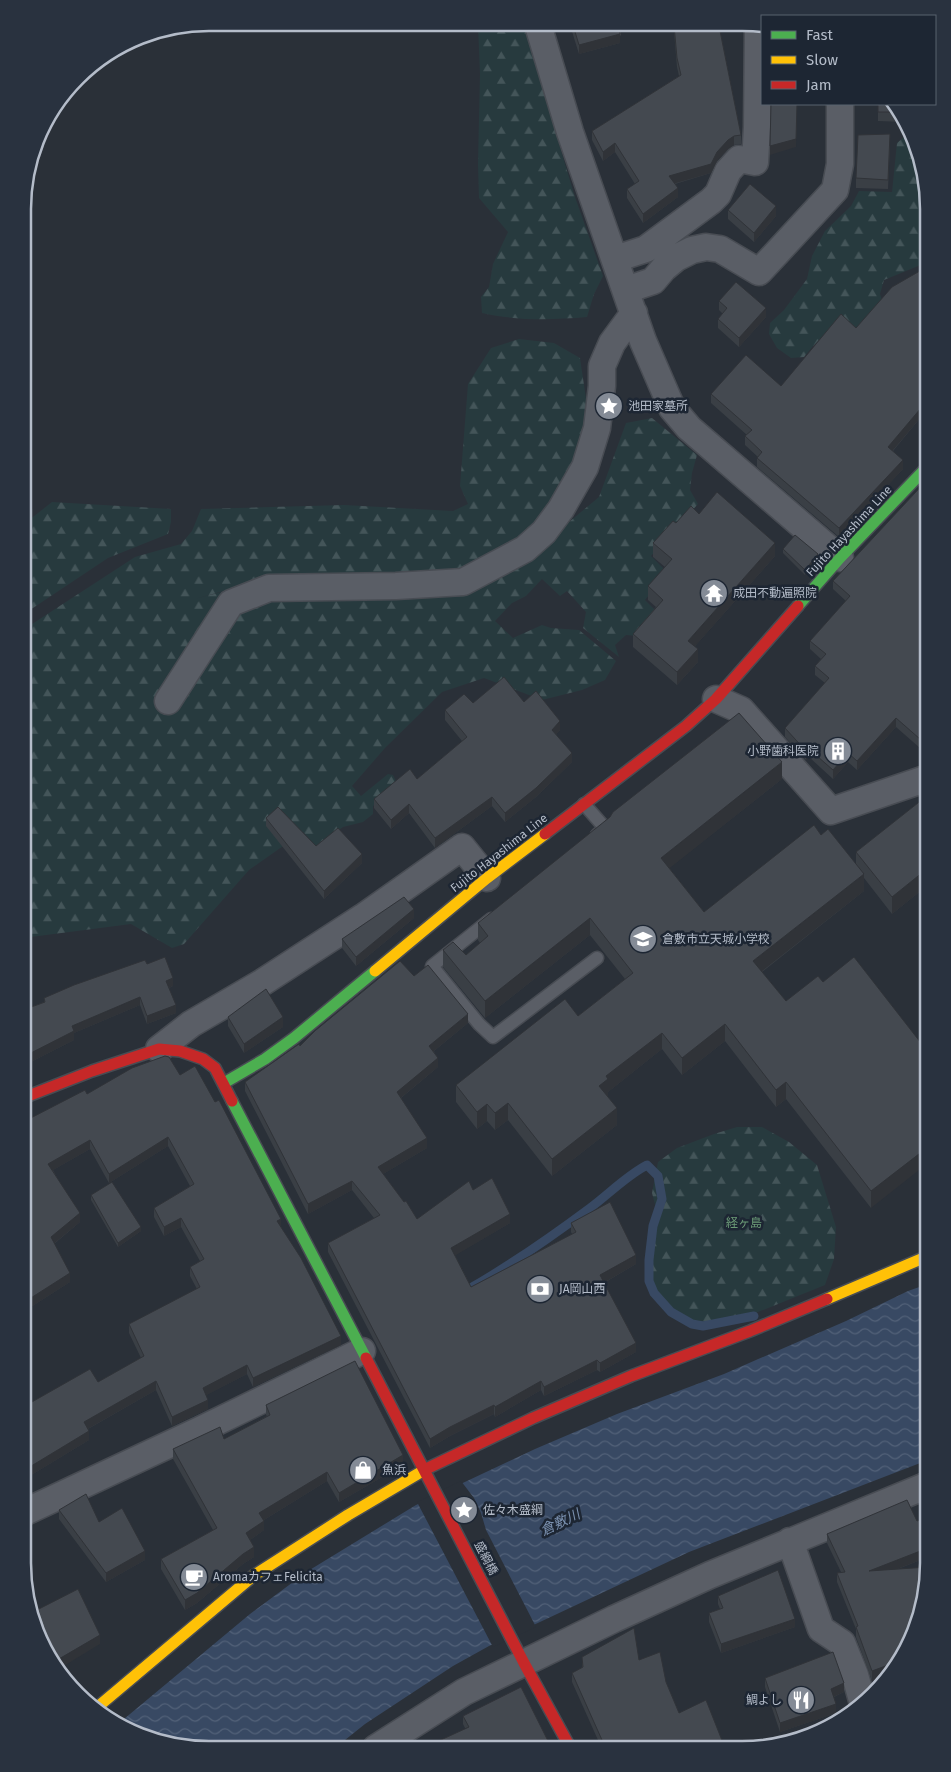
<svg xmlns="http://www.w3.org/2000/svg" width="951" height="1772" font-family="'Fira Sans','Noto Sans JP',sans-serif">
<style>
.forest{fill:url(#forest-firs)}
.water{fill:url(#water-waves)}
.pier{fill:#2a3038}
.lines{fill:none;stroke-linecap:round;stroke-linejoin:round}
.stream{stroke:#384963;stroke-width:9}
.lane-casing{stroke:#484c53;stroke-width:15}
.street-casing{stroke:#484c53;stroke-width:29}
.fast-casing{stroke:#484c53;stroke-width:14}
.slow-casing{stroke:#484c53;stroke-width:14}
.jam-casing{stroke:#484c53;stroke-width:14}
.lane{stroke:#5a5e66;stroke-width:12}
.street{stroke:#5a5e66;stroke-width:26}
.fast{stroke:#4caf50;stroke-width:11}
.slow{stroke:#ffc107;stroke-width:11}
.jam{stroke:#c62828;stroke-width:11}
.wall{fill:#3a3f45}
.shaded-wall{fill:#303338}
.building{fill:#444950;stroke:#303338}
.labels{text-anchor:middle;stroke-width:5;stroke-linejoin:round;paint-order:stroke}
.poi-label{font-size:12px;fill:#b4bcc9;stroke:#1d2633;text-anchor:start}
.street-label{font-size:12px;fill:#b4bcc9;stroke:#1d2633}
.park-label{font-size:12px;fill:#6b9a76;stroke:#1d2633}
.water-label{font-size:14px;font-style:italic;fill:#7c92b1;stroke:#1d2633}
.rim{fill:none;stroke:#b4bcc9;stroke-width:2.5}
</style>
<defs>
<pattern id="forest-firs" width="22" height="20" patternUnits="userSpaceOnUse" patternTransform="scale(1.25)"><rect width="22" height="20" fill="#273a3e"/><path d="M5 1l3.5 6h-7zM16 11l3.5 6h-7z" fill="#445559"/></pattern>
<pattern id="water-waves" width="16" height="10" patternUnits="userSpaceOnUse" patternTransform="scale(1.25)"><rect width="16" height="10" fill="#384963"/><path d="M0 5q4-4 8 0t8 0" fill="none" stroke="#526178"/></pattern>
</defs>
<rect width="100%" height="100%" fill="#2a3038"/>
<path class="forest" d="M478 24H523L575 197 603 276 594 294 587 317C552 320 517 321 482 313L481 297 489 287 493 264 508 232 479 198 478 164 480 74Z
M910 132 919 149 928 209V262L884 280 880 294 882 300 870 339 842 318 813 346 804 357 791 358 777 348 769 334 770 323 784 310 807 279 812 256 825 231 851 206 859 191 892 192 897 143Z
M519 339 554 343 580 358 590 426 577 463 550 514 534 535 520 545 461 573 269 579 194 599 226 591 273 595H385L470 587 539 547 599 497 626 423 652 418 697 455 692 473 690 490 698 504 651 556 667 572 645 600 657 612 638 636 626 635 615 645 619 657 583 628 586 612 567 591 560 596 542 579 526 596 512 603 495 621 513 638 542 625 551 628 579 630 616 661 605 680 582 690 542 700 484 678 442 692 385 748 352 786 361 796 388 774 393 775 396 781V786L373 806V814L363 822 343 827 316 847 303 832 249 870 184 944 172 948 131 924 23 938 24 635 29 626 135 557 181 544 192 531 201 509 344 505 453 511 468 504 460 486 468 384 491 348Z
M52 502 171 509V522L168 534 108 558 24 614V524Z
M737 1127H762L789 1142 817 1165 836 1227 834 1259 825 1285 753 1314 698 1323 675 1312 655 1291 651 1274 657 1212 652 1193 658 1162 677 1148 714 1134Z"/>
<path class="water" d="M928 1284V1460L689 1552 489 1646 453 1666 365 1724 335 1748H184L137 1735 118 1724 250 1614 308 1571 416 1505 535 1449 617 1414 724 1374 846 1321 908 1291Z"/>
<path class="pier" d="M461 1481 474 1498 481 1513 486 1530 536 1627 493 1647 417 1502Z"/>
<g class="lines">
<path class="stream" d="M469 1289C511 1265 551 1237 590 1208 609 1194 626 1176 647 1165L658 1176 662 1199 653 1226 649 1260V1281L654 1293 671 1312 692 1324 703 1326 754 1316"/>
<g class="lane-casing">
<path id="lane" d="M584 804 605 828 597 835
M491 919 432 966 479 1024 493 1037 597 958"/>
</g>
<g class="street-casing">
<path id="street" d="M538 25 570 132 643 341 672 408 689 428 840 558
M615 259 646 249 711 201 718 194 728 171 739 159 755 162 757 127 758 26
M626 290 653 281 664 268 676 258 692 250 706 247 720 249 759 272 835 190 840 164V104
M716 699 741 710 831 811 928 778
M168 701 231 603 269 588 396 586 463 582 525 549 544 532 561 509 585 467 597 428 602 386V366L612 343 634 313
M159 1049 191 1024 263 982 363 917 462 847 487 878
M23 1513 200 1430 362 1351
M790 1541 821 1629 842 1643 855 1675 863 1704
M376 1748 464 1692 614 1619 710 1575 928 1485"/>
</g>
<g class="fast-casing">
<path id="fast" d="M798 606 840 558 928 466
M224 1083 265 1059 294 1038 375 971
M232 1101 366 1358"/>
</g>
<g class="slow-casing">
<path id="slow" d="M375 971 487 878 545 834
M827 1299 928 1256
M94 1710 253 1576 348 1515 426 1469"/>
</g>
<g class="jam-casing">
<path id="jam" d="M545 834 686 726 716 699 798 606
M23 1098 92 1071 159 1049 180 1051 203 1059 215 1068 232 1101
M366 1358 524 1663 571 1749
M426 1469 533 1418 631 1376 750 1331 827 1299"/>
</g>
<use href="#lane" class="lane"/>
<use href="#street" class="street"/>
<use href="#fast" class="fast"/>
<use href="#slow" class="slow"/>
<use href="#jam" class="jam"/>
</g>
<path class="wall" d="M570 25H621V35L620 36V43L579 54Z
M663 25 719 26 741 135V144L734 145 728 149 717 161 711 173 675 184 678 197 643 223 627 198V189L635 184 615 152 603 161 592 140V131L679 76 677 67 674 31 663 32Z
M878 104 897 105 905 122 878 121Z
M890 143 888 189 856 188V178Z
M728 210 776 216 754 242 728 219Z
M928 270V423L921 417 893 451 903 469 839 537 757 467V458L758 457 745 445V436L747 435 711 403V394L781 386 856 328Z
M719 301 766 317 739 347 718 328V319L723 314 719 310Z
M928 479V755L896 727 857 770 848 762 833 779 809 757 806 760 785 737V728L825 683 815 675V666L821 659 810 649V641L846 601 833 589V581Z
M699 514 775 556 695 646 698 662 677 685 633 647V634L656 607 648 600V586L665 567 653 557V543L676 523Z
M783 549 818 559 805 575 783 553Z
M524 702 560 730 556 734 572 762 536 797 505 822 492 806 435 848 409 813 391 829 374 808V799L417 779 462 741 445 720V710L473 703Z
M782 779 669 868 704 912 821 835 856 865V852L928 795V885L892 914 864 878V891L762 972 786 1001 823 982 928 1052 871 1208 786 1099 776 1107 725 1041 682 1075 662 1049 608 1092 607 1096 617 1125 552 1176 508 1120 495 1130 487 1121 477 1129 456 1102V1085L578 1016 625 979 590 935 485 1018 443 967V950L466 955 480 943 478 940V923Z
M266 818 316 846 362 863 324 899 266 826Z
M414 918 356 966 342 948V939Z
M147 964 173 986 169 988 176 1013 147 1024 140 1005 74 1033V1040L23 1066V1010L44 1002V998Z
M414 976 468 1023 434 1051 438 1067 401 1098 427 1148 383 1174 404 1202 417 1219 473 1190 510 1223 455 1255 471 1287 572 1234 571 1232V1223L636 1264 604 1283 636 1352 600 1372 597 1370 544 1396 541 1390 495 1417 494 1414 450 1436 430 1448 328 1252V1243L374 1218 352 1190 308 1214 245 1091V1082L300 1046Z
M228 1017 283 1027 244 1053 228 1026Z
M180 1075 281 1227 341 1345 253 1387 247 1374 206 1395 208 1409 172 1426 156 1390 88 1429 89 1440 23 1480 98 1382 141 1358 129 1333V1324L197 1289 190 1276V1267L200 1261 181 1227 164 1236 154 1217V1208L190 1186 168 1146 109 1183 90 1149 53 1170 80 1222 54 1244 70 1282 23 1312V1122L87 1094Z
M91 1195 141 1231 118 1247 91 1200Z
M266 1405 403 1465 339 1502 327 1481 264 1520V1530L250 1540 254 1557 243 1564 197 1603 185 1610 161 1569V1559L213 1530 173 1459V1449L224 1439 267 1416 266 1415Z
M59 1510 99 1522 145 1560 106 1582 59 1519Z
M928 1517V1557L898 1569 872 1681 856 1637V1629L837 1582V1573L841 1572 827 1543V1534L917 1521Z
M718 1596 795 1627 721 1653 709 1622V1613L720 1609 718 1604Z
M582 1657 639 1660 666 1682 679 1713 725 1749H602L572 1682V1673L582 1668Z
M765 1678 844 1692 834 1697 836 1713 780 1732 765 1687Z
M463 1716 552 1749 465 1728 463 1724Z"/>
<path class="shaded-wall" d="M620 34V43L579 54V45Z
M797 104 796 147 770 155V146Z
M734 136V145L728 149 717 161 711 173 669 185V176L717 152 728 140Z
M615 143V152L603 161V152Z
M678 188V197L643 223V214Z
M776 206V216L754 242V233Z
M766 308V317L739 347V338Z
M921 408V417L888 456V447Z
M903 460V469L839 537V528Z
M775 543V556L688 654V641Z
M818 554V559L805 575V570Z
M698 649V662L677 685V672Z
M896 718V727L857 770V761Z
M560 721V730L552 739V730Z
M809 749V757L806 760V751Z
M572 753V762L536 797 505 822V813Z
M848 753V762L833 779V770Z
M782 762V779L661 875V858Z
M492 797V806L435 848V838Z
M409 804V813L391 829V820Z
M362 854V863L324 899V891Z
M928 868V885L892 914V897Z
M864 874V891L753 978V961Z
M414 909V918L356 966V957Z
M590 918V935L485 1018V1001Z
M173 978V986L166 989V981Z
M140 997V1005L74 1033V1040L23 1066V1057L72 1026Z
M176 1005V1013L147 1024V1016Z
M468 1014V1023L429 1055V1046Z
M283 1017V1027L244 1053V1044Z
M725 1024V1041L682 1075V1058Z
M662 1033V1049L608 1092V1096L599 1103V1086L606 1076Z
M438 1058V1067L397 1101V1092Z
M786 1082V1099L776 1107V1090Z
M508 1103V1120L495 1130V1113Z
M487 1104V1121L477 1129V1112Z
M617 1108V1125L552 1176V1159Z
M168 1137V1146L109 1183V1174Z
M427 1138V1148L378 1177V1167Z
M90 1140V1149L48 1173V1164Z
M928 1147V1163L871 1208V1191Z
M352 1181V1190L308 1214V1204Z
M80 1213V1222L51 1246V1237Z
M510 1214V1223L451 1258V1248Z
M181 1218V1227L164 1236V1227Z
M281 1219V1228L277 1221Z
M141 1227V1231L118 1247V1243Z
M636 1255V1264L600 1285V1275Z
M70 1273V1282L23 1312V1303Z
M341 1336V1345L253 1387V1378Z
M636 1343V1352L600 1372V1363Z
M597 1360V1370L544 1396V1387Z
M247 1365V1374L203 1397V1388Z
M156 1381V1390L84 1431V1422Z
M541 1381V1390L495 1417V1407Z
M208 1400V1409L172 1426V1417Z
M494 1405V1414L450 1436 430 1448V1439L450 1427Z
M89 1431V1440L23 1480V1471Z
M403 1455V1465L339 1502V1493Z
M327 1472V1481L259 1523V1513Z
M264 1521V1530L246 1543V1533Z
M254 1547V1557L243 1564 197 1603 185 1610V1600L243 1554Z
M928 1548V1557L869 1580V1571Z
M145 1551V1560L106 1582V1573Z
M795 1619V1627L721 1653V1644Z
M100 1635V1644L57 1670 54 1667 52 1663Z
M899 1661 892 1673 872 1681V1671Z
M844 1683V1692L831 1698V1689Z
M836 1704V1713L780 1732V1723Z"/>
<path class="building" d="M573 25H621V26H619L620 34 579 45Z
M674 25 719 26 741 135 734 136 728 140 717 152 711 164 669 176 678 188 643 214 627 189 639 181 615 143 603 152 592 131 681 75 677 58Z
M771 104H797L796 139 770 146Z
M878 104H896L900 112H878Z
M890 134 888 180 856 178 858 135Z
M750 184 776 206 754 233 728 210Z
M925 268 928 270V414L921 408 888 447 903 460 839 528 757 458 762 452 745 436 752 430 711 394 746 355 781 386 841 314 856 328 892 287Z
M736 282 766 308 739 338 718 319 727 308 719 301Z
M928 479V746L896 718 857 761 848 753 833 770 809 749 806 751 785 728 829 678 815 666 826 654 810 641 850 596 833 581Z
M717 492 775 543 688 641 698 649 677 672 633 634 663 600 648 586 672 559 653 543 673 521 676 523 691 506 699 514Z
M795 535 818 554 805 570 783 549Z
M504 677 524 702 536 691 560 721 552 730 572 753 536 788 505 813 492 797 435 838 409 804 391 820 374 799 410 769 417 779 467 737 445 710 464 694 473 703Z
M739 713 782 762 661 858 704 912 814 825 821 835 828 829 864 874 753 961 786 1001 818 976 823 982 854 957 928 1052V1147L871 1191 786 1082 776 1090 725 1024 682 1058 662 1033 606 1076 608 1079 599 1086 617 1108 552 1159 508 1103 495 1113 487 1104 477 1112 456 1085 565 999 578 1016 633 973 590 918 485 1001 443 950 453 942 466 955 488 936 478 923 610 817 613 812Z
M928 795V868L892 897 856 852Z
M278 807 316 846 338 828 362 854 324 891 266 818Z
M404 897 414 909 356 957 342 939Z
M165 957 173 978 166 981 176 1005 147 1016 140 997 72 1026 74 1031 23 1057V1010L45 1002 44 998 74 985 145 960 147 964Z
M400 961 414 976 428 965 468 1014 429 1046 438 1058 397 1092 427 1138 378 1167 404 1202 406 1201 417 1219 469 1181 473 1190 492 1178 510 1214 451 1248 471 1287 576 1232 571 1223 610 1202 636 1255 600 1275 636 1343 600 1363 597 1360 544 1387 541 1381 495 1407 494 1405 450 1427 430 1439 328 1243 380 1215 352 1181 308 1204 245 1082 299 1044 300 1046 316 1030Z
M266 989 283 1017 244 1044 228 1017Z
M165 1056 169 1057 180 1075 195 1066 215 1102 219 1100 281 1219 277 1221 301 1258 341 1336 253 1378 247 1365 203 1388 208 1400 172 1417 156 1381 84 1422 89 1431 23 1471V1407L90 1369 98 1382 144 1356 129 1324 200 1287 190 1267 204 1259 181 1218 164 1227 154 1208 194 1184 168 1137 109 1174 90 1140 48 1164 80 1213 51 1237 70 1273 23 1303V1122L85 1090 87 1094 132 1068Z
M112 1182 141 1227 118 1243 91 1195Z
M355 1361 403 1455 339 1493 327 1472 259 1513 264 1521 246 1533 254 1547 243 1554 197 1593 185 1600 161 1559 217 1528 173 1449 220 1427 224 1439 270 1415 266 1405Z
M86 1494 99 1522 122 1508 145 1551 106 1573 59 1510Z
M907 1500 917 1521 928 1517V1548L869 1571 928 1567V1576L914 1634 899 1661 872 1671 856 1627 858 1626 837 1573 845 1572 827 1534Z
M778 1570 795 1619 721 1644 709 1613 723 1608 718 1596Z
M78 1589 100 1635 52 1663 32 1623 31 1613Z
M634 1628 639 1660 660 1652 666 1682 679 1713 706 1700 725 1748 720 1749H606L572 1673 583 1667 582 1657Z
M833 1652 844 1683 831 1689 836 1704 780 1723 765 1678Z
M521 1687 552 1749H421L469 1727 463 1716Z
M417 1743 420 1749H407Z"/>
<defs>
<g id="sight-disc" transform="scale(1.4375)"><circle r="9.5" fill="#848b96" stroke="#1d2633"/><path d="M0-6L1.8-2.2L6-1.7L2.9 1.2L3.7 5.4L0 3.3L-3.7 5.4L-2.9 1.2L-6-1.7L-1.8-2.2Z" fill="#fff"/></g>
<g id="temple-disc" transform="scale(1.4375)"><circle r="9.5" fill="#848b96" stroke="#1d2633"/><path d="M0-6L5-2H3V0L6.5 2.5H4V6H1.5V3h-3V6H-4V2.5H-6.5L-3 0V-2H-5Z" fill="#fff"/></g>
<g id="building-disc" transform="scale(1.4375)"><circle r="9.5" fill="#848b96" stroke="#1d2633"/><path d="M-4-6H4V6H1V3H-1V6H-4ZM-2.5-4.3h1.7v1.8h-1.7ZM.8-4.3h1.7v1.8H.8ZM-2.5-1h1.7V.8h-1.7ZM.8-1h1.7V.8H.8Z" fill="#fff"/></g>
<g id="school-disc" transform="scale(1.4375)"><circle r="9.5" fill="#848b96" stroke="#1d2633"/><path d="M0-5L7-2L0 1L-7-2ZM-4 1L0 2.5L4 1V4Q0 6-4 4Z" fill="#fff"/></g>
<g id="bank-disc" transform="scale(1.4375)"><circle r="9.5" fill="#848b96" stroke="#1d2633"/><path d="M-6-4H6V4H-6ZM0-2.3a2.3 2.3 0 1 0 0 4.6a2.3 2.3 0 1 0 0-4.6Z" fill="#fff"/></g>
<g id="shop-disc" transform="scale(1.4375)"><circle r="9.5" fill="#848b96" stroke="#1d2633"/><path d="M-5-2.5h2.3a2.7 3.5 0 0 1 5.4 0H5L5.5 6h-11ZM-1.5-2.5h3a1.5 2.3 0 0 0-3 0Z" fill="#fff"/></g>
<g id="cafe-disc" transform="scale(1.4375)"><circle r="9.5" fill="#848b96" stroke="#1d2633"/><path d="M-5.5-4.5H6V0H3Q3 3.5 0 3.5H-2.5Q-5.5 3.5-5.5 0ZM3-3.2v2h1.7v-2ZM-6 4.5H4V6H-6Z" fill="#fff"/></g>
<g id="restaurant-disc" transform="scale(1.4375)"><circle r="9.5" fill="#848b96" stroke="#1d2633"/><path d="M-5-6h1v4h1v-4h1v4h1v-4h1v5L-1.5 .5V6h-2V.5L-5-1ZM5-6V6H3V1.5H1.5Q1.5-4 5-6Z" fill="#fff"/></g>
</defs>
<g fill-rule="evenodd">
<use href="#sight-disc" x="609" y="406"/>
<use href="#temple-disc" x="714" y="593"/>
<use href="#building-disc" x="838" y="751"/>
<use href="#school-disc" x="643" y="939"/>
<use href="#bank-disc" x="540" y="1289"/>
<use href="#shop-disc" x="363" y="1470"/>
<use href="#sight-disc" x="464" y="1510"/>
<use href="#cafe-disc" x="194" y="1577"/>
<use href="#restaurant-disc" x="801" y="1700"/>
</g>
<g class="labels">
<g class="poi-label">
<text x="628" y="410">池田家墓所</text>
<text x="733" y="597">成田不動遍照院</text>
<text x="819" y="755" text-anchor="end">小野歯科医院</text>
<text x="662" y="943">倉敷市立天城小学校</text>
<text x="559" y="1293">JA岡山西</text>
<text x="382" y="1474">魚浜</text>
<text x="483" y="1514">佐々木盛綱</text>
<text x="213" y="1581">AromaカフェFelicita</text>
<text x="782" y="1704" text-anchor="end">鯛よし</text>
</g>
<g class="street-label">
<text transform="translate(849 531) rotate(-47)" y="4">Fujito Hayashima Line</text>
<text transform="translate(499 853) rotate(-38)" y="4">Fujito Hayashima Line</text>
<text transform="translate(486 1558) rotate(63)" y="4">盛綱橋</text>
</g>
<g class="park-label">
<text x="744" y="1227">経ヶ島</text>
</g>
<g class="water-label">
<text transform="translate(560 1522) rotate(-26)" y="5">倉敷川</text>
</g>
</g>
<path d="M0 0H951V1772H0ZM209 31H742A178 178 0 0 1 920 209V1563A178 178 0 0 1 742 1741H209A178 178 0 0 1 31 1563V209A178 178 0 0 1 209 31Z" fill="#29323f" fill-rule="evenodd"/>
<path class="rim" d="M209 31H742A178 178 0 0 1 920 209V1563A178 178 0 0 1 742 1741H209A178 178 0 0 1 31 1563V209A178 178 0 0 1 209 31Z"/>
<rect x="761" y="15" width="175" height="90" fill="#1d2633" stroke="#59626f"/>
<rect x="771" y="31" width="25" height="8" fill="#4caf50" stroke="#59626f"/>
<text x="806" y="40" font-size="15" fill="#b4bcc9">Fast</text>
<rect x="771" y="56" width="25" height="8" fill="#ffc107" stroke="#59626f"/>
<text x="806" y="65" font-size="15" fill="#b4bcc9">Slow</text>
<rect x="771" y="81" width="25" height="8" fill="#c62828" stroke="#59626f"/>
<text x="806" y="90" font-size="15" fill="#b4bcc9">Jam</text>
</svg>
